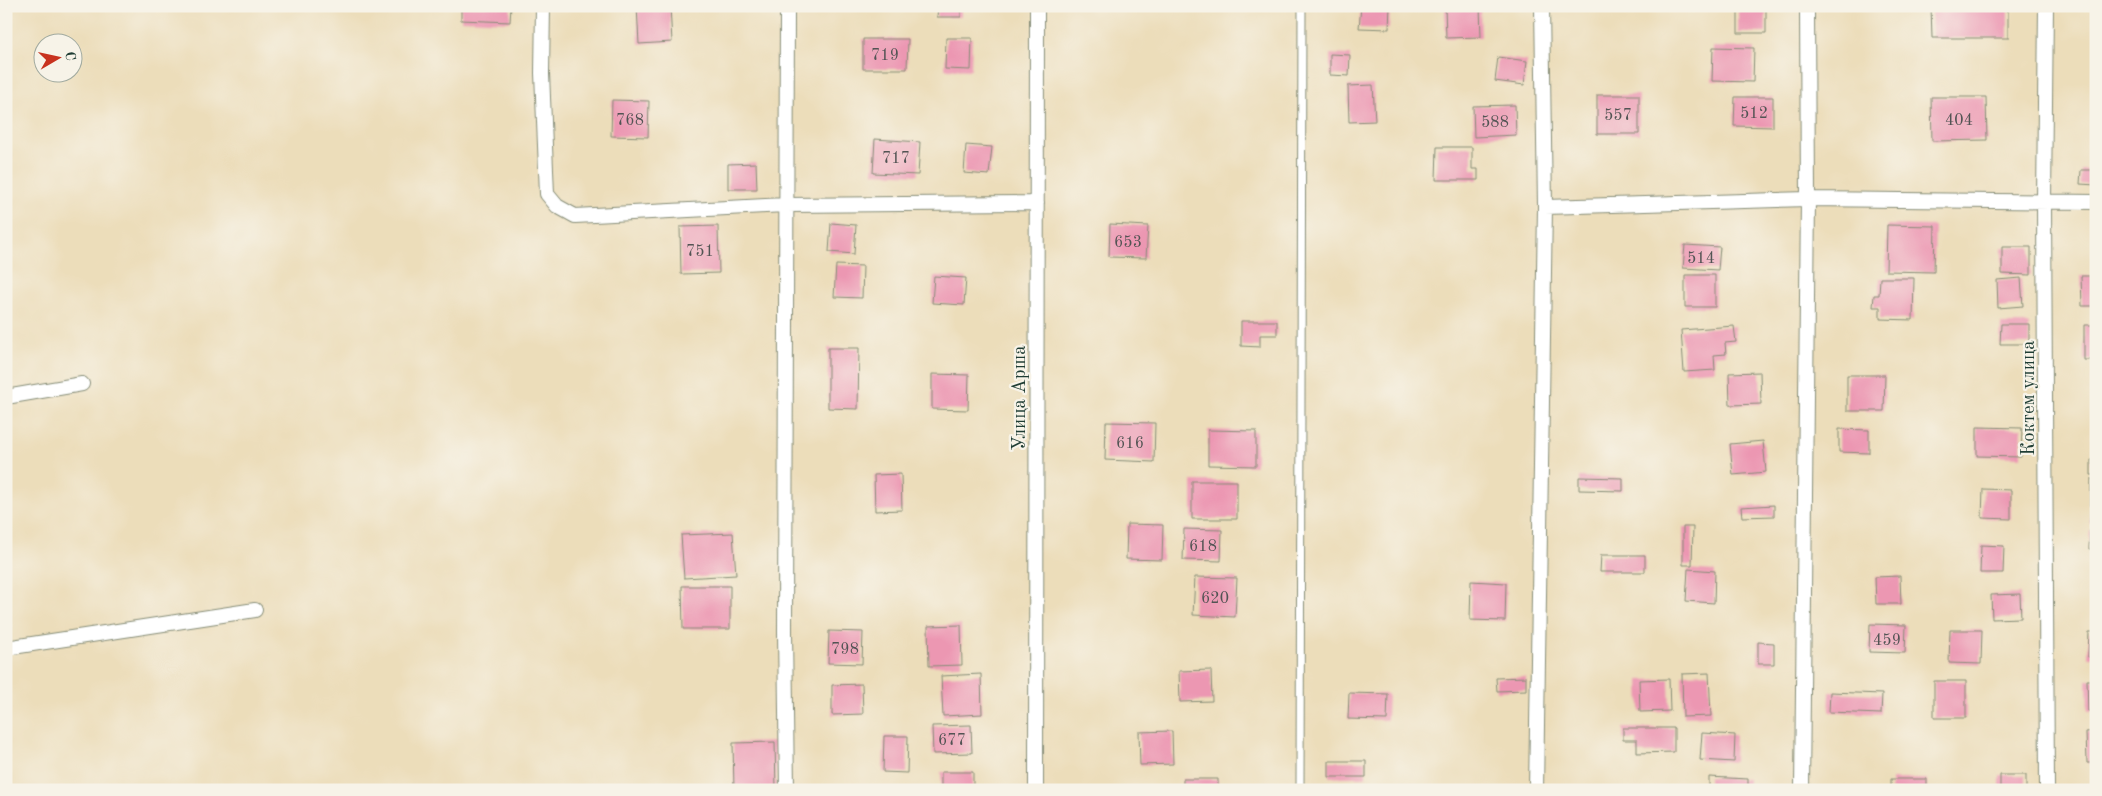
<svg xmlns="http://www.w3.org/2000/svg" width="2102" height="796" font-family="'Old Standard TT',serif">
<style>
.building{fill:#ec97b2}
.lines{fill:none;stroke-linecap:round;stroke-linejoin:round}
.lane-casing{stroke:#868d77;stroke-width:9}
.street-casing{stroke:#868d77;stroke-width:16}
.lane{stroke:#fff;stroke-width:7}
.street{stroke:#fff;stroke-width:14}
.labels{text-anchor:middle;stroke-width:4.5;stroke-linejoin:round;paint-order:stroke}
.number-label{font-size:16px;fill:#525454}
.street-label{font-size:19px;fill:#1f3d34;stroke:#f7f3e8}
</style>
<rect width="100%" height="100%" fill="#f7f3e8"/>
<filter id="ink" filterUnits="userSpaceOnUse"><feTurbulence type="fractalNoise" baseFrequency=".02" numOctaves="2"/><feDisplacementMap in="SourceGraphic" scale="10" xChannelSelector="R" yChannelSelector="G"/><feConvolveMatrix kernelMatrix="1 2 1 2 8 2 1 2 1" color-interpolation-filters="sRGB"/></filter>
<filter id="wash" filterUnits="userSpaceOnUse"><feTurbulence type="fractalNoise" baseFrequency=".0096" numOctaves="4" result="noise"/><feDisplacementMap in="SourceGraphic" scale="20" xChannelSelector="R" yChannelSelector="G"/><feGaussianBlur stdDeviation="1.12" result="paint"/><feColorMatrix in="noise" values="0 0 0 0 0 0 0 0 0 0 0 0 0 0 0 0 0 1.4 0 .05"/><feComposite in="paint" operator="in"/></filter>
<g filter="url(#wash)">
<rect width="100%" height="100%" fill="#ecddba"/>
<g id="blocks">
<path class="building" d="M461 6H511L510 22 461 20Z
M637 6H670L672 42 639 44Z
M938 6H961V17H937Z
M1361 6H1390L1389 29 1359 28Z
M1445 6H1480L1481 37 1446 38Z
M1738 6H1766V33H1738Z
M1931 6H2008V38H1932Z
M946 38H972L971 70 945 69Z
M863 39H908L907 69H863Z
M1713 47 1754 48 1753 82 1712 81Z
M1330 54 1350 55 1349 76 1330 75Z
M1498 57 1527 61 1524 85 1495 81Z
M1373 85 1375 121 1349 122 1348 86Z
M1597 95H1639V134H1597Z
M1735 97H1773V127L1734 126Z
M1931 97H1986L1987 140 1932 141Z
M612 100 649 101 648 137 611 136Z
M1515 105 1516 135 1474 137 1473 106Z
M875 139 920 142 918 175 873 173Z
M966 145 992 147 989 175 964 173Z
M1437 147H1472V169H1478V180H1436Z
M756 163 757 189H728V164Z
M2081 170H2096V185L2080 184Z
M831 223 856 225 854 254 829 252Z
M1110 224 1148 226 1146 258 1109 257Z
M1887 225 1935 226 1934 272 1886 271Z
M718 226 719 273 681 274 680 227Z
M1685 245 1720 247 1718 270 1683 268Z
M2002 247H2031V275L2002 274Z
M836 265 863 266 862 298 834 297Z
M1685 275H1715V307H1685Z
M934 276 966 278 964 305 932 303Z
M2081 276H2096V306H2082Z
M1880 278H1914L1913 320 1880 319V307H1873L1874 295H1879Z
M2021 278 2023 306 1998 308 1997 280Z
M1241 321H1277V335H1260V347L1241 346Z
M2001 324H2029V344H2000Z
M2084 325H2096V360H2084Z
M1734 326 1736 342 1725 343 1726 354 1714 355 1715 370 1684 372 1681 330Z
M828 348H859L858 409 828 408Z
M1760 372 1761 404 1730 405 1729 373Z
M932 374 969 375 968 410 932 409Z
M1847 375H1885L1884 411H1847Z
M1106 422 1155 423 1154 462 1105 460Z
M1977 427 2022 428 2021 457 1977 456Z
M1839 429 1869 430V453L1839 452Z
M1208 430 1256 431V466L1208 465Z
M1763 441 1766 472 1733 475 1730 444Z
M2091 460H2096V475H2091Z
M901 474 902 510 875 511 874 475Z
M1579 477 1623 478V491L1579 490Z
M2091 479H2096V523H2090Z
M1192 481H1237V519H1192Z
M1983 489 2011 490V519L1982 518Z
M1774 505V516L1742 517 1741 507Z
M1127 524 1163 525 1162 560 1126 559Z
M1683 527H1693L1692 565H1683Z
M1184 529 1222 530 1221 561 1183 560Z
M2090 530H2096V549H2089Z
M733 533 736 575 684 578 681 535Z
M1981 545 2004 546 2003 573H1980Z
M1601 555H1645V572H1600Z
M1688 569 1715 571 1714 603 1686 601Z
M1900 576 1901 604H1876L1875 577Z
M1195 577 1237 578 1235 617 1193 615Z
M1471 581 1506 583 1505 621 1470 620Z
M682 586H730V629H683Z
M2020 594 2021 618 1992 619 1991 595Z
M1870 624 1906 625 1905 653 1869 652Z
M961 625 962 665 929 666 928 626Z
M1950 630H1982L1981 664 1949 663Z
M829 631 863 632 862 664 828 663Z
M2089 632H2096V657H2088Z
M1758 642 1774 643V664H1758Z
M1211 670 1212 701 1180 702 1179 671Z
M1709 673 1711 716 1683 717 1682 674Z
M981 674 982 714 943 716 941 676Z
M1526 677V690L1497 691 1496 678Z
M1669 679 1670 711 1640 712 1639 680Z
M2087 680H2096V711H2088Z
M1934 681H1966V718H1934Z
M862 684 863 714 832 715V685Z
M1830 692 1882 694 1881 714 1829 712Z
M1349 693 1388 694 1387 720 1348 719Z
M971 725 972 753 933 754 932 726Z
M1623 728H1674V752L1637 753V740H1623Z
M1172 731 1173 764 1140 765 1139 732Z
M2096 731V763H2087L2086 732Z
M1702 733 1735 735 1734 762 1700 760Z
M884 736H908L907 773 883 772Z
M775 742 776 790H734L733 743Z
M1329 761H1366V777H1329Z
M941 772H973V790H941Z
M2000 775H2026V790H2000Z
M1709 777 1748 779V790H1709Z
M1183 779H1218V790H1183Z
M1891 779H1927V790H1891Z"/>
</g>
</g>
<g filter="url(#ink)">
<use href="#blocks" fill-opacity="0" stroke="#868d77" stroke-width="1"/>
<g class="lines">
<g class="lane-casing">
<path id="lane" d="M1300 790 1302 6"/>
</g>
<g class="street-casing">
<path id="street" d="M543 6 542 73 547 194 557 206 575 216 785 205 1037 203
M2046 6 2044 201 2047 790
M1545 207 1808 199 2096 202
M6 397 82 384
M6 648 255 610
M787 790 785 631 787 6
M1036 790 1037 6
M1536 790 1545 207 1542 6
M1802 790 1808 199 1807 6"/>
</g>
<use href="#lane" class="lane"/>
<use href="#street" class="street"/>
</g>
</g>
<g class="labels">
<g class="number-label">
<text x="885" y="60">719</text>
<text x="1754" y="118">512</text>
<text x="1618" y="120">557</text>
<text x="630" y="125">768</text>
<text x="1959" y="125">404</text>
<text x="1495" y="127">588</text>
<text x="896" y="163">717</text>
<text x="1128" y="247">653</text>
<text x="700" y="256">751</text>
<text x="1701" y="263">514</text>
<text x="1130" y="448">616</text>
<text x="1203" y="551">618</text>
<text x="1215" y="603">620</text>
<text x="1887" y="645">459</text>
<text x="845" y="654">798</text>
<text x="952" y="745">677</text>
</g>
<g class="street-label">
<text transform="translate(1018 398) rotate(-90)" y="7">Улица Арша</text>
<text transform="translate(2027 398) rotate(-90)" y="7">Коктем улица</text>
</g>
</g>
<rect width="2102" height="796" fill="none" stroke="#f7f3e8" stroke-width="25"/>
<g transform="translate(58 58) rotate(81)"><circle r="24" fill="#f7f3e8" stroke="#a1aaa0"/>
<path d="M0-4L9 19L0 12L-9 19Z" fill="#c8321e"/>
<text y="-8" font-size="14" font-weight="bold" text-anchor="middle" fill="#1f3d34">С</text>
</g>
</svg>
